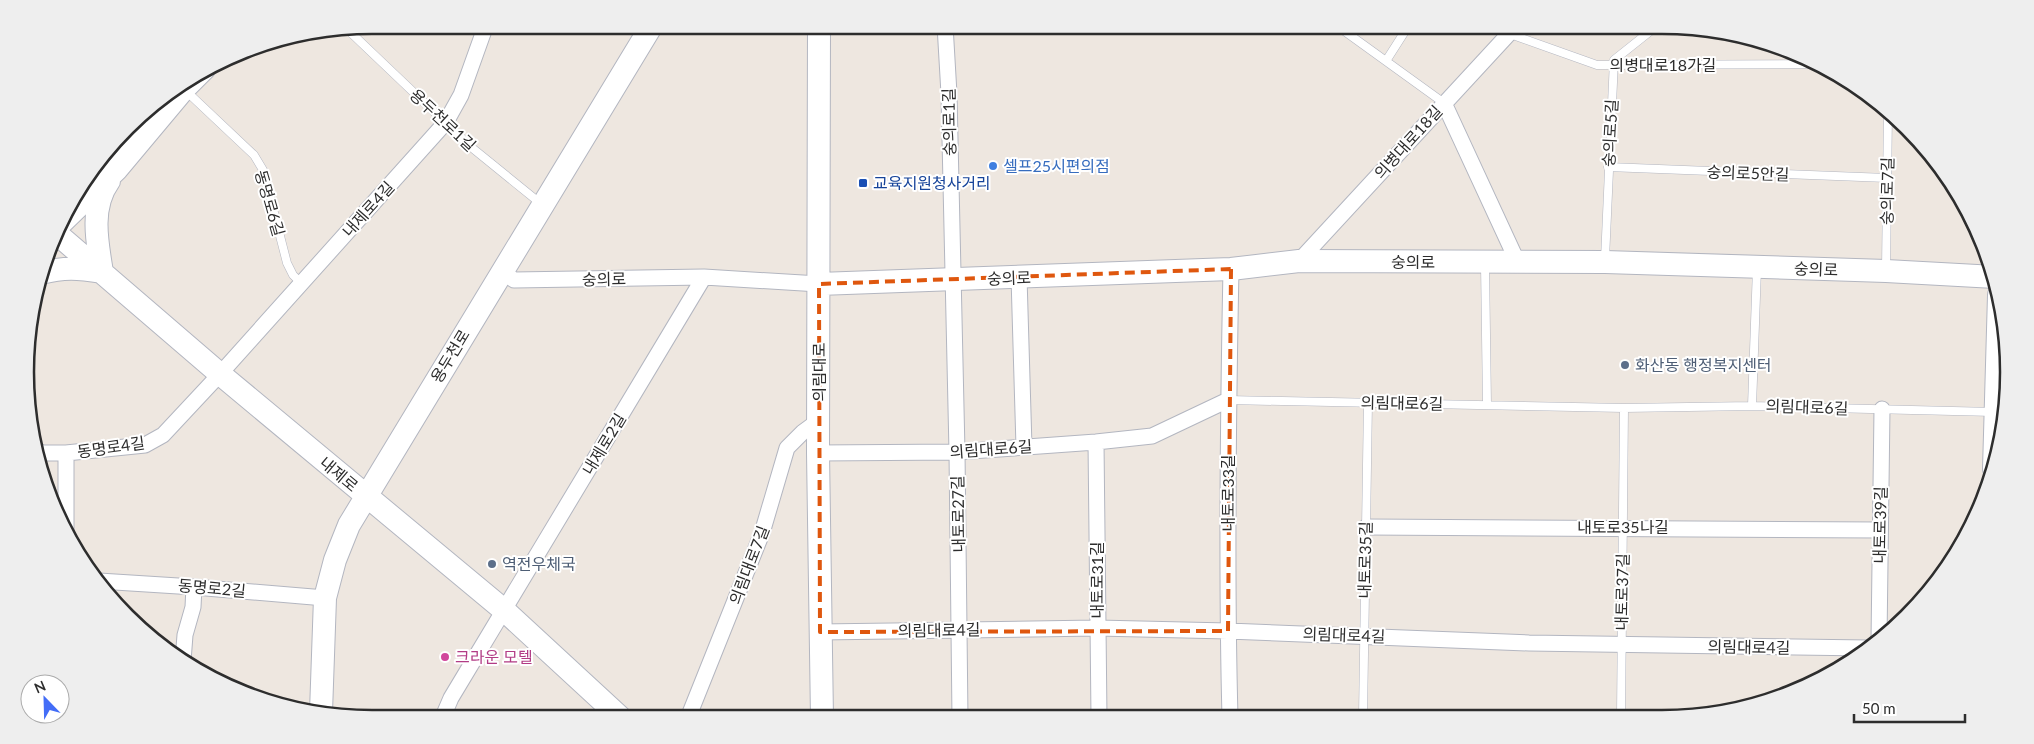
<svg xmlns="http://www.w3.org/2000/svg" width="2034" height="744" font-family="Lato,'Noto Sans KR',sans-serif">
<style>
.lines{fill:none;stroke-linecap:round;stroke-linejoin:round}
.lane-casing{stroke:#b3b6c0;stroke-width:9}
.street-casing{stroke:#b3b6c0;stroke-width:17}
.secondary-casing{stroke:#b3b6c0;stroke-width:24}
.lane{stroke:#fff;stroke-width:8}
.street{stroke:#fff;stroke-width:15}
.secondary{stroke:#fff;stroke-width:22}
.marked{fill:none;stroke:#df570e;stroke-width:4;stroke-dasharray:10 6;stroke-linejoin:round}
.shop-dot{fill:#3f7fe0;stroke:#fff;stroke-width:2}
.transit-dot{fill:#1a4fb4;stroke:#fff;stroke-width:2}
.service-dot{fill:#5c6f8a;stroke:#fff;stroke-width:2}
.hotel-dot{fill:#d1479c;stroke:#fff;stroke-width:2}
.labels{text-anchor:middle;stroke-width:4;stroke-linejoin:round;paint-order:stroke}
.street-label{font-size:16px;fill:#2d2d2d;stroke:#fff}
.shop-label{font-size:16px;fill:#366cbe;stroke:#fff;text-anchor:start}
.transit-label{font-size:16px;fill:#164399;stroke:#fff;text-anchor:start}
.service-label{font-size:16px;fill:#4e5e75;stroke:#fff;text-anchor:start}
.hotel-label{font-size:16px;fill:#b23c85;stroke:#fff;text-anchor:start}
.rim{fill:none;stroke:#2d2d2d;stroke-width:2.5}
</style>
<rect width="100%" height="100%" fill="#eee7e0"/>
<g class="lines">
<g class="lane-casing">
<path id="lane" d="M1336 25 1444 103
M347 29 471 147 540 203
M1510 34 1597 65 1821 64
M1386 61 1409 25
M185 90 254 155 263 170 287 263 293 275 301 283
M1608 167 1887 178
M1605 259 1614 60 1658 25
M1485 264 1487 405
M1886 269 1888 111
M1228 400 1624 408 1752 406 1994 412
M1752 406 1757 268
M1621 716 1624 408
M1363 717 1368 402"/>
</g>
<g class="street-casing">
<path id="street" d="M945 25 949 94 957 452 960 718
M1444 103 1518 263
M1299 261 1517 25
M501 271 514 280 704 277 819 284
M1019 277 1024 447
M1096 442 1099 717
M35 451 44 453H66L145 445 163 435 220 374 446 122 461 95 486 25
M66 453V532
M818 453 957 452 1096 442 1152 436 1228 400
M1366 527 1880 530
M99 581 194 587 325 598
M820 632 1097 628 1228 631 1529 643 1868 648
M1879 641 1882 409
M183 661 185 635 193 607 194 587
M1230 717C1226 568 1228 419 1231 269
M688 718 762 533 787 448 803 432 818 421
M442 719 451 698 704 277"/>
</g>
<g class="secondary-casing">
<path id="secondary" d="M819 25 818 453 822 718
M59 225 117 169 184 89 204 69
M56 233 220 374 505 611 621 718
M41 273C64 267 78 268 102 272 97 242 90 207 109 181
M819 284 1231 269 1299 261 1605 262 1886 271 1995 277
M1994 469 1999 295
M321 712 325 598 335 560 349 525 652 25"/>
</g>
<use href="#lane" class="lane"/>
<use href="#street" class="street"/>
<use href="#secondary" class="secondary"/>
</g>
<path class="marked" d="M1231 269 1228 631 820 632 819 284Z"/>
<circle class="shop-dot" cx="993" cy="166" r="5"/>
<rect class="transit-dot" x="858" y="178" width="10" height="10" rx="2.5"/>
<g class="service-dot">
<circle cx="1625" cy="365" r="5"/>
<circle cx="492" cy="564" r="5"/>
</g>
<circle class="hotel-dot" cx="445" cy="657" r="5"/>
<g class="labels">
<g class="street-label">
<text x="1663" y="71">의병대로18가길</text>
<text transform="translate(443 120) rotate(43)" y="6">용두천로1길</text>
<text transform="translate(949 122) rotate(-91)" y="6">숭의로1길</text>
<text transform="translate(1610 133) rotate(-87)" y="6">숭의로5길</text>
<text transform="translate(1408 142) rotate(-48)" y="6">의병대로18길</text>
<text transform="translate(1748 173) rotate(2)" y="6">숭의로5안길</text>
<text transform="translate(1887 191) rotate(-89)" y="6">숭의로7길</text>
<text transform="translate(270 203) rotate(74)" y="6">동명로6길</text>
<text transform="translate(368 209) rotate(-48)" y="6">내제로4길</text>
<text x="1413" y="268">숭의로</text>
<text transform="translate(1816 269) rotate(2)" y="6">숭의로</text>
<text transform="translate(1009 278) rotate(-2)" y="6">숭의로</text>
<text transform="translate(604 279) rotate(-1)" y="6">숭의로</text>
<text transform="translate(450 356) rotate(-59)" y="6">용두천로</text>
<text transform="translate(819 372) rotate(-90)" y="6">의림대로</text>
<text transform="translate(1402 403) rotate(1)" y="6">의림대로6길</text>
<text transform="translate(1807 407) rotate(2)" y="6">의림대로6길</text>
<text transform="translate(604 444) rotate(-59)" y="6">내제로2길</text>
<text transform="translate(111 447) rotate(-8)" y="6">동명로4길</text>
<text transform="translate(991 449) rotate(-4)" y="6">의림대로6길</text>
<text transform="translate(339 474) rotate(40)" y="6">내제로</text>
<text transform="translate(1228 493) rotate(-90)" y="6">내토로33길</text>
<text transform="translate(958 514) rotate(-91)" y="6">내토로27길</text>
<text transform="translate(1880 525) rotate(-89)" y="6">내토로39길</text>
<text x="1623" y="533">내토로35나길</text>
<text transform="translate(1365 560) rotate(-89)" y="6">내토로35길</text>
<text transform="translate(749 565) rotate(-69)" y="6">의림대로7길</text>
<text transform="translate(1097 580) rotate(-90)" y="6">내토로31길</text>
<text transform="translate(212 588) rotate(5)" y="6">동명로2길</text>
<text transform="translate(1622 592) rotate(-89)" y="6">내토로37길</text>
<text transform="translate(939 630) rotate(-1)" y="6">의림대로4길</text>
<text transform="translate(1344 635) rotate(2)" y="6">의림대로4길</text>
<text transform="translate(1749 647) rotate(1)" y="6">의림대로4길</text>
</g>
<g class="shop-label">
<text x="1003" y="172">셀프25시편의점</text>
</g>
<g class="transit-label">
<text x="873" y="189">교육지원청사거리</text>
</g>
<g class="service-label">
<text x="1635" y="371">화산동 행정복지센터</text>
<text x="502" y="570">역전우체국</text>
</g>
<g class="hotel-label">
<text x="455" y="663">크라운 모텔</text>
</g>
</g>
<path d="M0 0H2034V744H0ZM372 34H1662A338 338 0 0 1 2000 372V372A338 338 0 0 1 1662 710H372A338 338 0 0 1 34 372V372A338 338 0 0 1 372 34Z" fill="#eee" fill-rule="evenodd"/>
<path class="rim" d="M372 34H1662A338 338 0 0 1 2000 372V372A338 338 0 0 1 1662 710H372A338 338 0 0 1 34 372V372A338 338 0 0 1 372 34Z"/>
<g transform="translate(45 699) rotate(337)"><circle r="24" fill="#ffffff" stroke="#ababab"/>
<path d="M0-4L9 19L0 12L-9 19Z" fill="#436df7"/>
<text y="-8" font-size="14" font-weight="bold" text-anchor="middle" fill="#2d2d2d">N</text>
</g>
<path d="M1854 714v8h111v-8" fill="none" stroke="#2d2d2d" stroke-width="2.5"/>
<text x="1862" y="714" font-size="15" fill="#2d2d2d" stroke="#ffffff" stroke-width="4" paint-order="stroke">50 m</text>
</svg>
